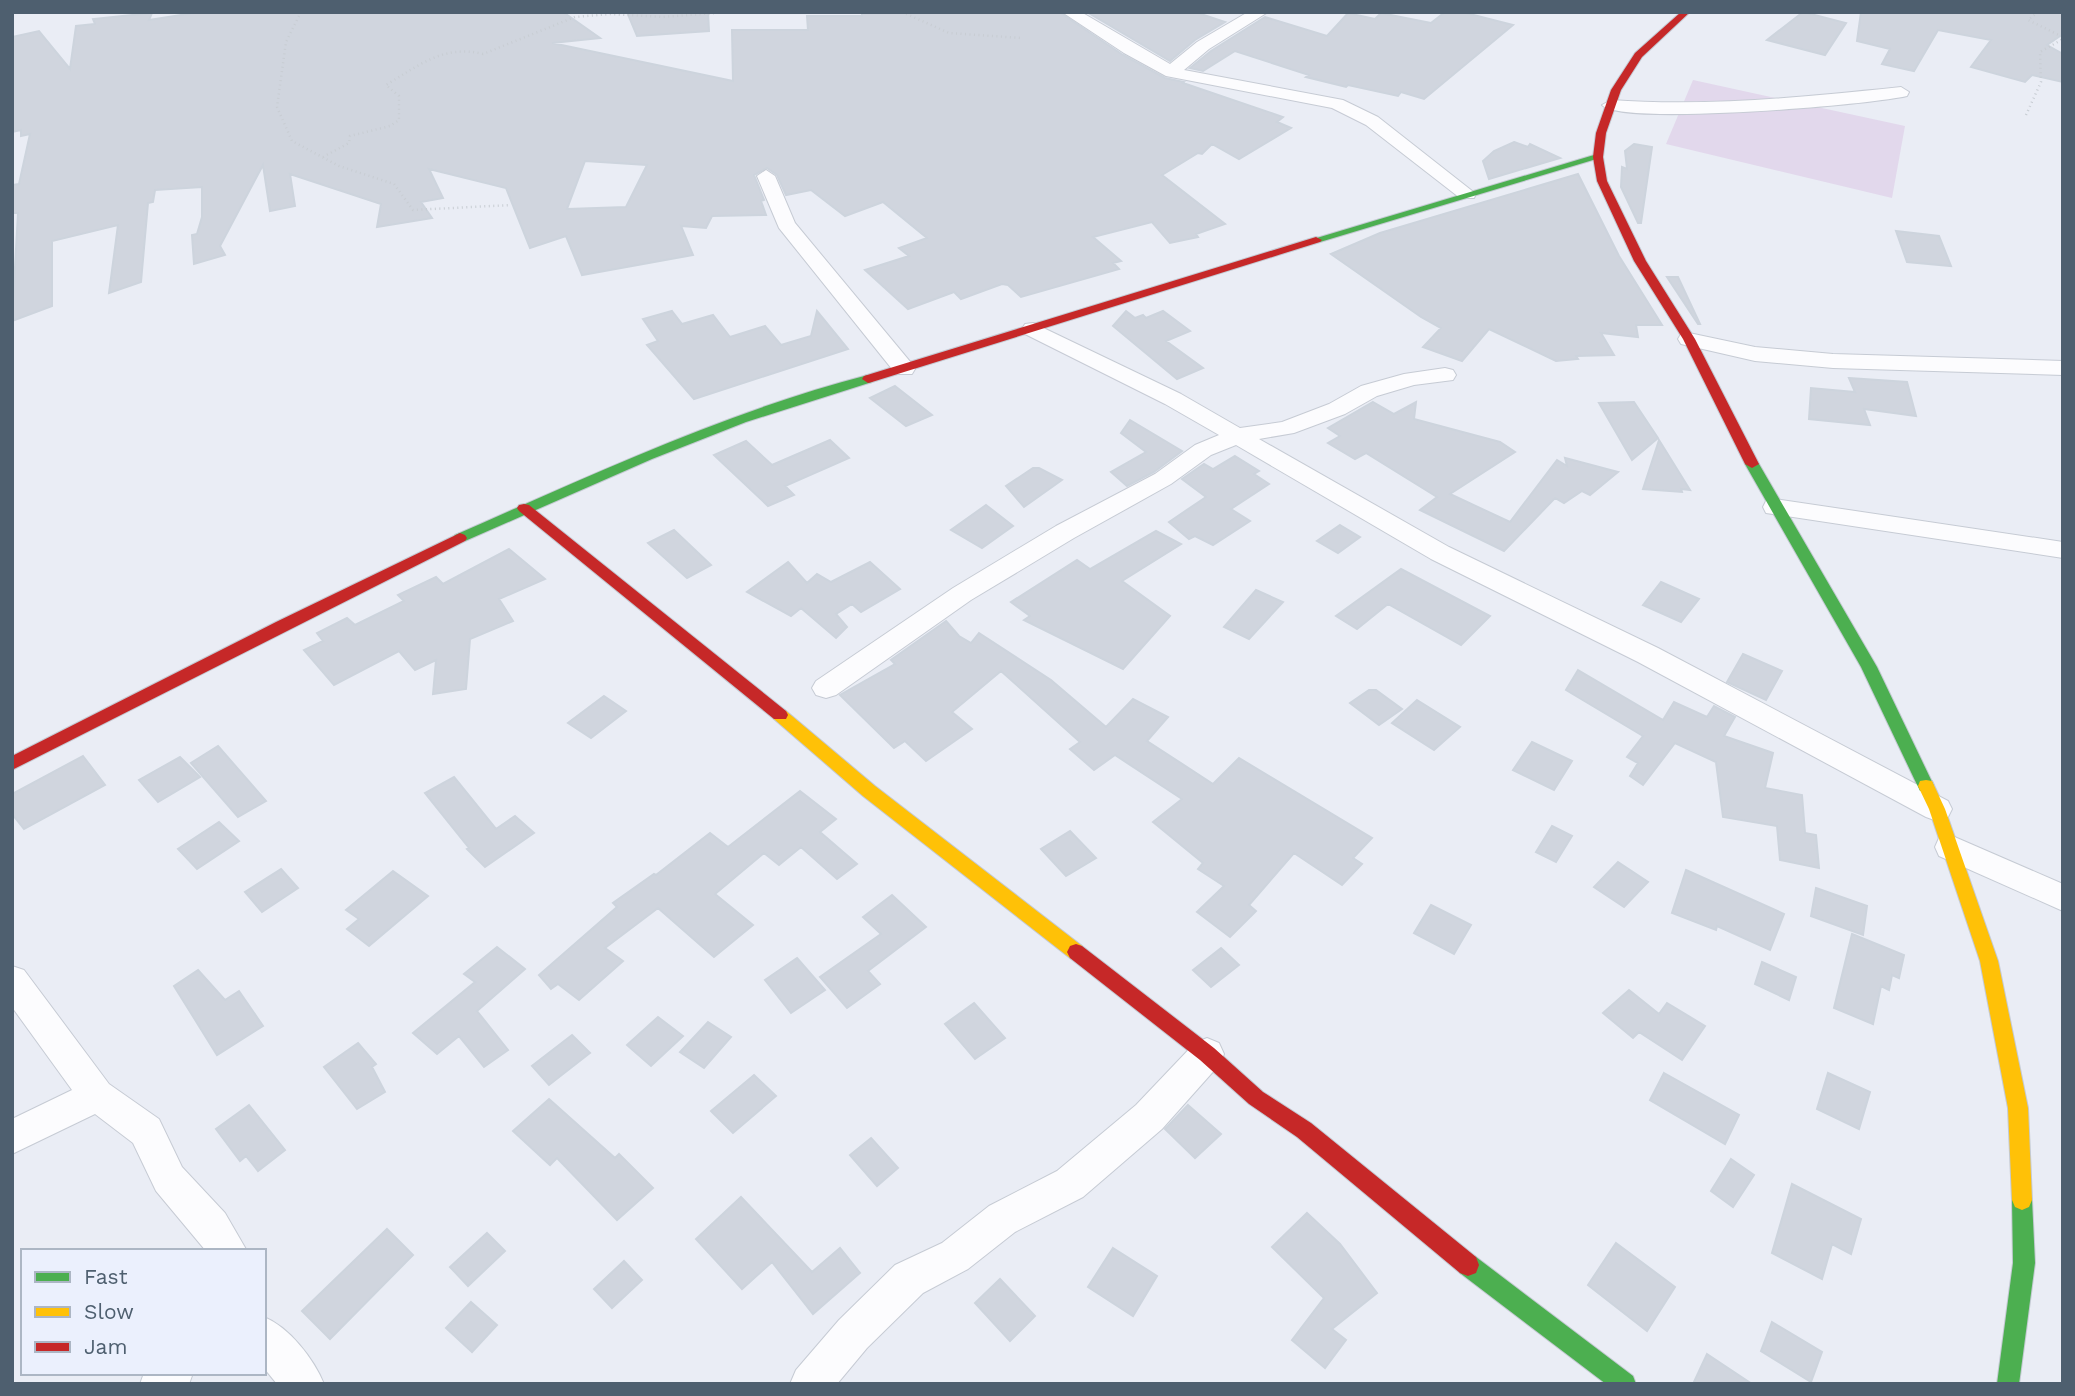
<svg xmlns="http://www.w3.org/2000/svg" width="2075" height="1396" font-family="'Work Sans',sans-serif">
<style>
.green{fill:#e2d8ec}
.building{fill:#d0d5de;stroke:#cdd4dd;stroke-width:2;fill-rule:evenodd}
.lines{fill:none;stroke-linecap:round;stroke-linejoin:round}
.street-casing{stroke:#c6cbd4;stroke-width:2}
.fast-casing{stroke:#c4cad3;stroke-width:2}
.slow-casing{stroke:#c4cad3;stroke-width:2}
.jam-casing{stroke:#c4cad3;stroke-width:2}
.path{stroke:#c8cdd3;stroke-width:2.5;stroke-dasharray:1 3.5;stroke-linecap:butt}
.street{fill:#fcfcfe;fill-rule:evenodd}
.fast{fill:#4caf50;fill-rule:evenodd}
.slow{fill:#ffc107;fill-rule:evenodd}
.jam{fill:#c62828;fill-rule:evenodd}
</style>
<rect width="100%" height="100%" fill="#eaedf5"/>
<path class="green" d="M1693 80 1905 126 1892 198 1666 144Z"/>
<path class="building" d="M200 12H563L600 38 552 43 733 81 732 30H808L807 16H862V13L876 12H1059L1123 55 1165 78 1184 82 1183 83 1283 117 1277 122 1291 128 1239 159 1212 144 1202 154 1198 153 1162 175 1225 224 1196 234 1198 237 1170 243 1152 222 1093 237 1121 261 1113 263 1119 269 1021 297 1008 285 1002 284 961 299 954 292 908 309 865 270 909 256 899 248 927 238 883 202 845 216 811 190 786 195 777 175 767 168 754 175 764 200 761 201 766 215 712 216 706 228 681 226 693 255 582 275 566 236 530 248 506 188 429 169 443 198 421 202 432 218 377 227 381 204 290 174 295 206 270 211 263 165 220 246 225 255 194 264 192 235 197 234 202 217V187L155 190 153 202 148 203 141 282 109 293 118 225 52 241V306L12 321 18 213H12V185L19 184 30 134 21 136V130L12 132V37L39 31 70 69 76 26 95 24 93 19 152 13 149 20ZM585 161 647 165 626 207 567 209Z
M627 12H708L709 31 637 36Z
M1087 12H1195L1225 22 1195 40 1170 61Z
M1445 12H1462L1513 25 1424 99 1401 92 1398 96 1348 85 1346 87 1306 77 1309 75 1235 51 1203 71 1190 68 1211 51 1265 17 1327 36 1348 13 1375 19 1381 13 1431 23Z
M1803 12 1846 23 1825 55 1767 40Z
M1861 12H2063V34L2047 45 2063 54V82L2032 75 2025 82 1971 67 1991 40 1938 30 1914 71 1882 64 1890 49 1857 41Z
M1514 142 1528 147 1530 144 1560 158 1489 179 1483 161 1494 151Z
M1634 144 1652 147 1641 223H1638L1621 187 1622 167 1627 169 1625 151Z
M1578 174 1619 256 1662 325H1636L1638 337 1601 333 1614 355 1576 356 1578 359 1556 361 1489 329 1462 361 1423 347 1441 328 1421 317 1331 254 1380 233Z
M1896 231 1939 236 1951 266 1907 262Z
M1667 277H1678L1700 324H1698Z
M672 311 682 324 713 315 730 337 765 326 781 345 811 336 817 311 848 349 694 399 647 345 658 341 643 319Z
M1126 311 1135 318 1143 315 1146 318 1163 311 1190 331 1166 341 1203 368 1177 379 1113 326Z
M1849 378 1907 382 1916 416 1864 409 1870 425 1809 419 1811 388 1855 392Z
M895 386 932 415 906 426 870 398Z
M1373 402 1394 414 1416 402 1414 419 1500 442 1515 452 1450 494 1510 522 1557 460 1567 466 1565 458 1618 472 1590 495 1582 491 1564 503 1555 498 1504 551 1420 510 1437 497 1366 453 1355 459 1328 443 1340 436 1328 428Z
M1634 402 1658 438 1632 460 1599 403Z
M1130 420 1182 451 1154 472 1127 486 1111 472 1146 452 1121 433Z
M830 440 849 458 785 486 794 495 768 506 714 455 746 441 772 465Z
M1659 440 1690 490 1681 489 1682 492 1643 489Z
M1235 456 1259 471 1254 474 1269 484 1231 509 1250 521 1213 545 1195 536 1189 539 1169 522 1206 497 1182 479 1204 464 1213 469Z
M1033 468H1039L1062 480 1024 507 1006 486Z
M986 505 1013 526 982 548 951 530Z
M1340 525 1360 537 1338 553 1317 541Z
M674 530 711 565 687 578 648 543Z
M1156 531 1181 544 1122 581 1170 616 1123 669 1024 620 1030 616 1011 602 1077 560 1090 569Z
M509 549 545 579 499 599 513 621 470 639 466 689 433 694 436 660 415 670 399 651 334 685 304 650 323 641 317 633 347 618 355 625 404 601 398 595 436 577 443 584Z
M788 562 807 583 817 574 831 582 870 562 900 589 861 612 852 604 836 614 847 627 836 638 801 608 791 616 747 592Z
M1401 569 1490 616 1461 645 1388 604 1357 629 1336 616Z
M1661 582 1699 599 1681 622 1643 605Z
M1256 590 1283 602 1249 639 1224 627Z
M946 621 959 636 971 643 979 633 1051 680 1106 727 1133 699 1168 717 1147 741 1213 784 1239 758 1372 838 1353 858 1362 864 1342 885 1294 853 1249 905 1256 911 1230 937 1197 912 1224 886 1198 869 1203 863 1153 822 1182 799 1115 755 1094 770 1070 749 1080 742 1001 671 952 712 972 729 926 761 905 741 894 748 840 695 895 664 891 660Z
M1743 654 1782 671 1766 700 1727 682Z
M1578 670 1663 720 1674 702 1707 717 1714 706 1735 717 1724 736 1773 753 1765 788 1802 795 1805 833 1816 835 1819 868 1780 860 1777 826 1723 817 1716 762 1675 743 1643 785 1630 776 1638 763 1627 757 1643 736 1566 690Z
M1369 690H1376L1402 709 1379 725 1350 703Z
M604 696 626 711 591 738 568 723Z
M1417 700 1460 727 1434 750 1392 723Z
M1532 742 1572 761 1554 790 1513 770Z
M218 746 266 801 238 817 191 763Z
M83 756 105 785 24 829 12 814V794Z
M180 757 200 777 158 802 139 780Z
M454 777 496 829 515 816 534 833 485 867 467 849 469 848 425 793Z
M800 791 836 819 820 832 857 864 837 879 801 847 779 865 764 853 715 894 753 925 714 957 658 908 605 948 623 961 579 1000 558 984 551 989 539 975 617 907 613 903 654 874 656 875 710 833 728 847Z
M219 822 239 841 197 869 178 849Z
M1552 826 1572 836 1556 862 1536 852Z
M1070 831 1096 858 1066 876 1041 849Z
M1618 862 1648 882 1624 907 1594 887Z
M281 869 298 888 262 912 245 892Z
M1686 870 1784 914 1770 950 1717 926 1716 930 1672 913Z
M393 871 428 896 369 946 347 929 359 919 346 910Z
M1816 888 1867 906 1863 935 1811 916Z
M892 895 926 927 868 971 880 984 847 1008 820 977 881 934 863 917Z
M1431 905 1471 925 1454 954 1414 933Z
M1852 934 1904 955 1899 978 1892 975 1889 990 1881 986 1873 1024 1834 1008Z
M497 947 525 969 477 1011 508 1050 484 1067 459 1036 437 1054 413 1033 475 982 464 974Z
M1221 948 1239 965 1211 987 1193 970Z
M797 958 825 990 791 1013 765 980Z
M1762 962 1796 977 1789 1000 1755 984Z
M198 970 225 1000 239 991 263 1026 217 1055 174 986Z
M1629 990 1659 1014 1667 1003 1705 1026 1682 1060 1639 1032 1633 1038 1603 1013Z
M974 1003 1005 1038 975 1059 945 1024Z
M658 1017 683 1036 651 1066 627 1045Z
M708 1022 731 1037 704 1068 680 1052Z
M572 1035 590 1053 549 1085 532 1066Z
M358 1043 376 1064 372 1067 385 1092 357 1109 324 1067Z
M1664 1073 1739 1115 1725 1144 1650 1100Z
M1828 1073 1870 1092 1859 1129 1817 1109Z
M754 1075 776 1096 733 1133 711 1111Z
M549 1099 615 1158 619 1154 653 1188 617 1220 557 1158 550 1165 513 1131Z
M249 1105 285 1150 258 1171 246 1156 240 1161 216 1129Z
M1188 1105 1221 1134 1195 1158 1165 1129Z
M871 1138 898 1168 877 1186 850 1155Z
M1731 1159 1754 1175 1733 1207 1711 1191Z
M1792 1184 1861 1219 1851 1254 1832 1244 1822 1279 1772 1253Z
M741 1197 812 1272 840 1248 860 1273 813 1314 772 1262 742 1289 696 1239Z
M1307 1213 1340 1244 1377 1293 1332 1329 1346 1340 1325 1368 1292 1340 1324 1298 1272 1247Z
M387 1229 413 1255 330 1339 302 1311Z
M487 1233 505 1251 468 1286 450 1267Z
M1616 1243 1675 1287 1647 1331 1588 1285Z
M1113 1248 1157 1276 1133 1316 1088 1287Z
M624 1261 642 1280 612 1308 594 1289Z
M1000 1279 1035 1316 1010 1341 975 1303Z
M471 1302 497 1325 472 1352 446 1328Z
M1772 1322 1822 1352 1811 1382 1761 1351Z
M1707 1354 1752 1384H1693Z"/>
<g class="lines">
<g class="street-casing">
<path id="street" d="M1062 12H1081L1170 64 1197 42 1248 12H1268L1209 49 1184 70 1343 100 1378 117 1476 194 1474 198H1460L1366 125 1332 108 1166 76 1124 53Z
M1901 87 1909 92 1907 96C1870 105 1621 126 1602 105L1611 100C1708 107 1804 97 1901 87Z
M766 170 775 176 795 223 912 364 915 369 912 374H896L779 228 757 176Z
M1033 323 1181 394 1240 428 1282 422 1329 404 1361 386 1404 374 1445 368 1453 370 1456 375 1453 380 1414 385 1377 396 1345 414 1294 433 1259 439 1449 547 1658 648 1948 801 1952 809 1948 817 1937 821 1926 817 1638 662 1431 559 1236 445 1211 455 1171 484 1074 538 971 600 836 695 826 698 816 695 812 688 816 681 953 588 1056 526 1155 474 1195 445 1219 435 1165 404 1025 334 1022 329 1025 324Z
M1689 333 1755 347 1833 354 2063 361V375L1833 368 1755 361 1681 344 1678 339 1681 334Z
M1775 499 2063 542V558L1766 513 1763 507 1766 501Z
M1950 835 2063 884V911L1939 856 1935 847 1939 838Z
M12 966 24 970 109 1084 159 1119 182 1167 225 1213 247 1251H206L156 1191 133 1143 95 1114 12 1154V1119L72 1090 12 1007Z
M1207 1038 1219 1043 1224 1054 1219 1065 1162 1129 1083 1197 1015 1232 968 1269 923 1293 867 1348 837 1384H790L796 1370 839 1320 895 1265 942 1243 989 1206 1057 1171 1136 1105 1195 1043Z
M264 1317C289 1327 314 1359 324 1384H277L264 1368Z
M144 1373H193L189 1384H140Z"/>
</g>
<g class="fast-casing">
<path id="fast" d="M1594 155 1603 157 1320 242 1310 240Z
M868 375 874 379 872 382 746 422 652 459 465 541H455L453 538 455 535C590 476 725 412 868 375Z
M1752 460 1759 464 1877 667 1934 786 1932 791H1920L1861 667 1745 464Z
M2022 1190 2029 1193 2032 1200 2035 1263 2019 1384H1997L2013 1263 2012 1200 2015 1193Z
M1468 1254 1476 1257 1633 1376 1636 1384H1606L1460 1273 1457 1265 1460 1257Z"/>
</g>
<g class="slow-casing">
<path id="slow" d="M780 709 786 711 875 786 1082 946 1085 952 1082 958 1076 960 1070 958 863 796 774 719 772 715Z
M1926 780 1932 781 1945 809 1998 961 2028 1108 2032 1200 2029 1207 2022 1210 2015 1207 2012 1200 2008 1108 1980 961 1929 809 1918 786 1920 781Z"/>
</g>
<g class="jam-casing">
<path id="jam" d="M1681 12H1690L1642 57 1621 90 1606 133 1603 157 1607 181 1646 261 1695 339 1759 464 1752 468 1745 464 1683 339 1634 261 1597 181 1593 157 1596 133 1611 90 1635 53Z
M1316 237 1322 240 1320 242 872 382 868 383 862 379 864 376Z
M524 504 529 505 786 711 788 715 786 719H774L519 511 517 508 519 505Z
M460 533 465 535 467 538 465 541 12 770V756L276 622Z
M1076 944 1082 946 1214 1048 1263 1092 1311 1123 1476 1257 1479 1265 1476 1273 1468 1276 1460 1273 1297 1137 1249 1104 1200 1060 1070 958 1067 952 1070 946Z"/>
</g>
<path class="path" d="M301 12 286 42 277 107 292 141 339 166 394 184 413 210 511 205
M801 12H865
M902 12 949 33 1021 38
M2038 12 2028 20 2063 37
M2026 115 2041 82 2040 52 2063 39
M323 157 349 143 350 136 390 126 399 120V96L386 85C418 66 444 44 483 54L575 17 610 14 663 17 728 12"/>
<use href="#street" class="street"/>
<use href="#fast" class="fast"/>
<use href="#slow" class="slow"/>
<use href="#jam" class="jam"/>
</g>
<rect width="2075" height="1396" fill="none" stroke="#4e5f6f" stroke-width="28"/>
<rect x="21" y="1249" width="245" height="126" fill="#ebf0fd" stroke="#acb6c4" stroke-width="2"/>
<rect x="35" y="1272" width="35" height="10" fill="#4caf50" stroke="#acb6c4" stroke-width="2"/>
<text x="84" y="1284" font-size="21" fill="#4e5f6f">Fast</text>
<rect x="35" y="1307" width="35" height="10" fill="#ffc107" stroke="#acb6c4" stroke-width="2"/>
<text x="84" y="1319" font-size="21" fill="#4e5f6f">Slow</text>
<rect x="35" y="1342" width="35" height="10" fill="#c62828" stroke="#acb6c4" stroke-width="2"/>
<text x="84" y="1354" font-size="21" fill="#4e5f6f">Jam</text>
</svg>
